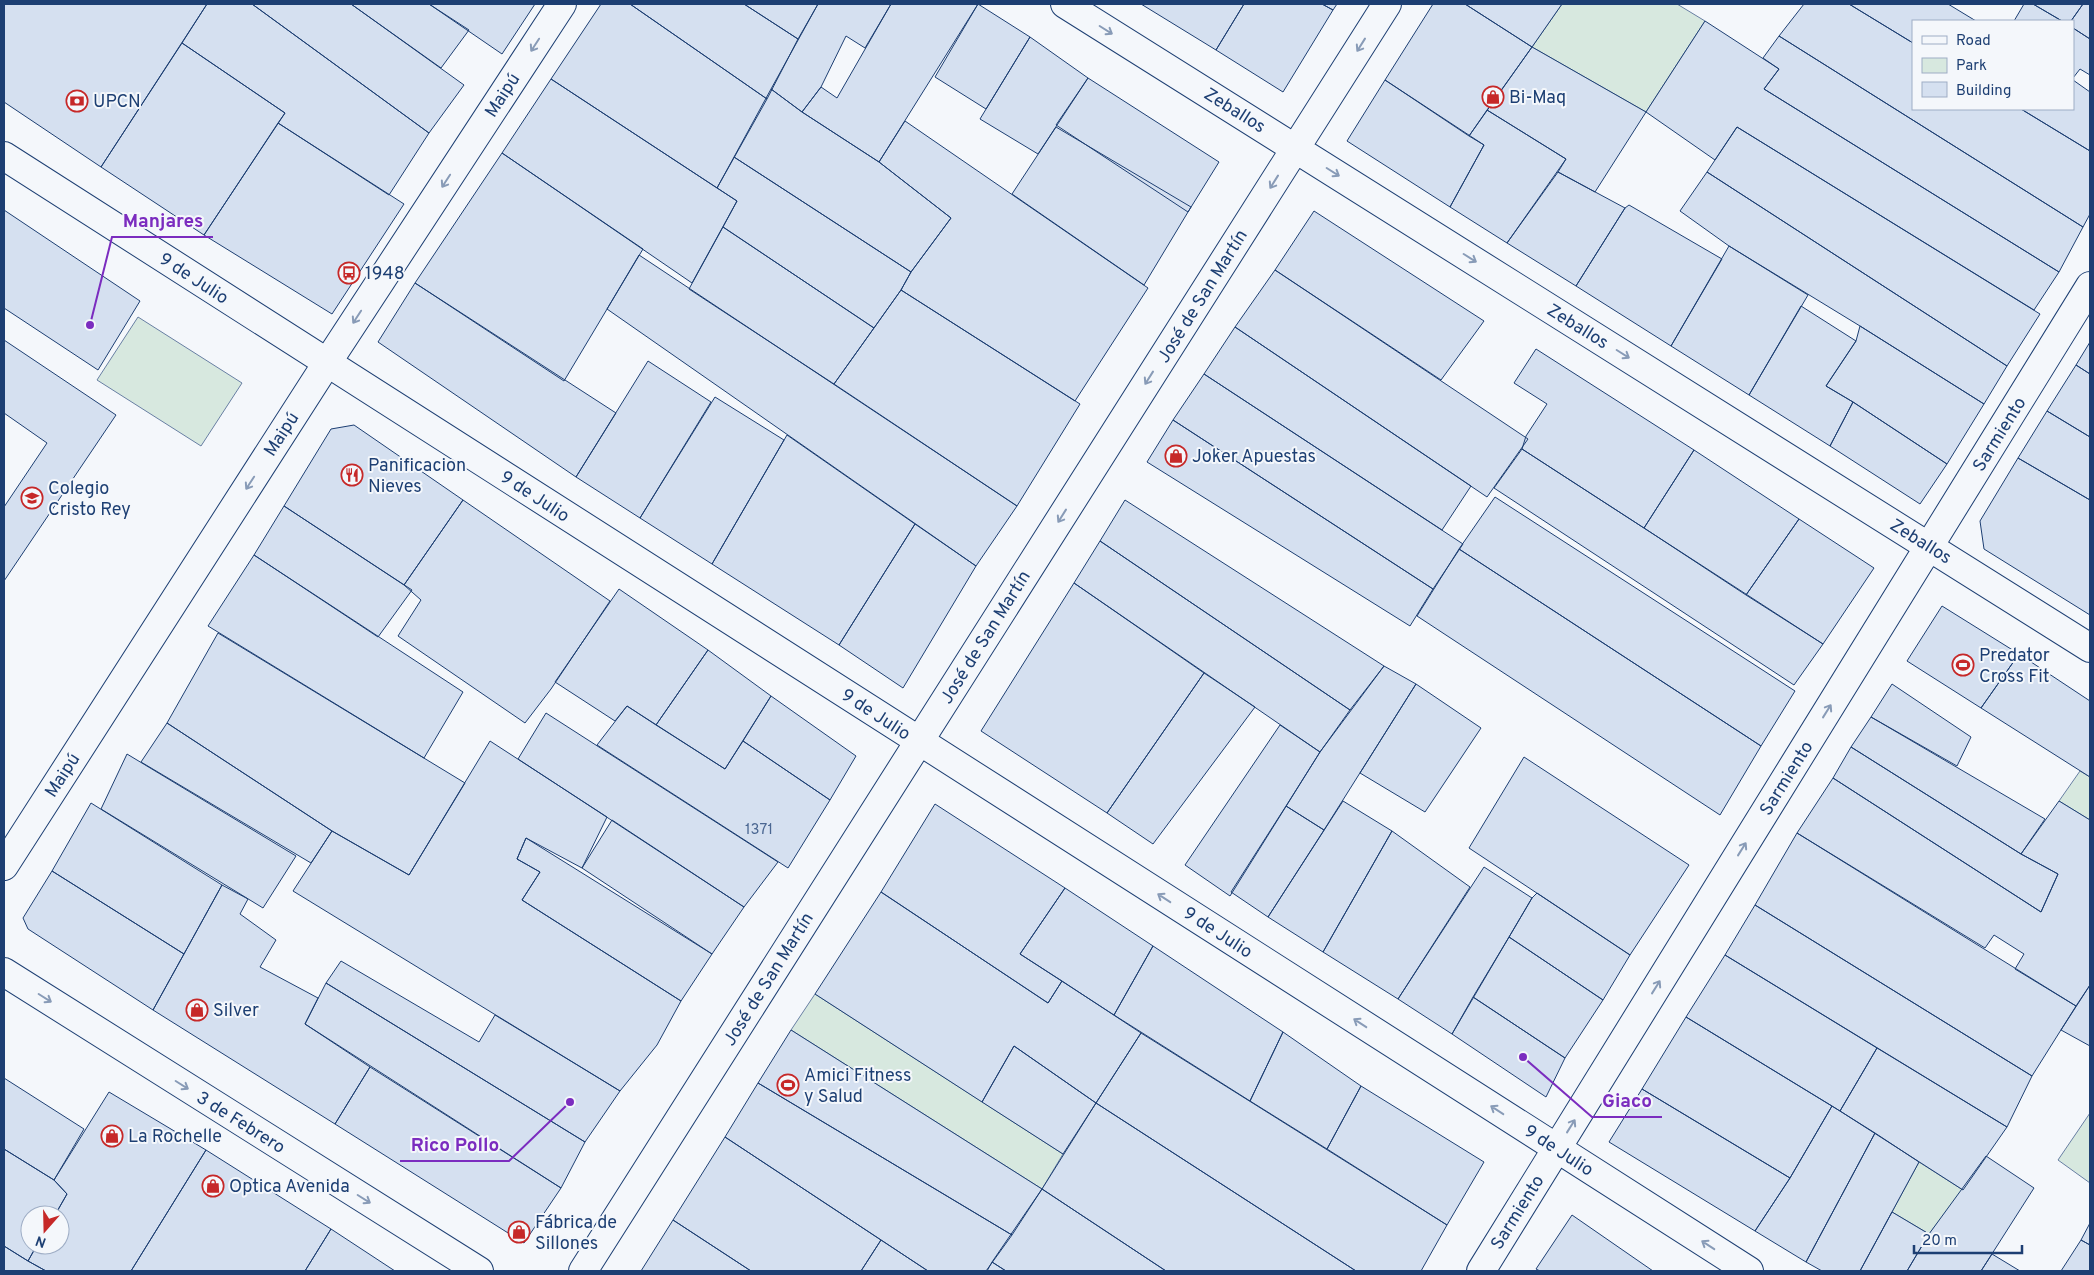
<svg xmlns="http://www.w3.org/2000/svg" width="2094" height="1275" font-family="Overpass,sans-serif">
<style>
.green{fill:#d7e8df;stroke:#687fa3}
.building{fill:#d5e0f0;stroke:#1d3f73}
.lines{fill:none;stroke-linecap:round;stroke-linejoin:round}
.minor-casing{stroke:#1d3f73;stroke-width:30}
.secondary-casing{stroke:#1d3f73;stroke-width:30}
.minor{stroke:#f4f7fb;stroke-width:28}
.secondary{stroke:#f4f7fb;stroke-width:28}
.oneway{stroke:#889bb7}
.labels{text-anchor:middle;stroke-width:4;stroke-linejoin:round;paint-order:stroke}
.number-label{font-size:15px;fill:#4b6792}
.street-label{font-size:18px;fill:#1d3f73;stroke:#f4f7fb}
.poi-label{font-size:18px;fill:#1d3f73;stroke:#f4f7fb;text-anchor:start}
.leader{fill:none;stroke:#7b2cbf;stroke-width:2}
.callout-dot{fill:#7b2cbf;stroke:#f4f7fb;stroke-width:2}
.callout-label{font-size:19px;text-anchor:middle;font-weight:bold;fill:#7b2cbf;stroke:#f4f7fb;stroke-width:4;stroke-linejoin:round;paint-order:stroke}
</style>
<rect width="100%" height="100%" fill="#f4f7fb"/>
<path class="green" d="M1562 4H1677L1705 21 1646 112 1532 47Z
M138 317 242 383 201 446 97 380Z
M2080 771 2090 777V820L2059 801Z
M815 994 1063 1154 1042 1189 791 1030Z
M2090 1113V1183L2058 1160Z
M1919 1162 1963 1190 1929 1234 1892 1212Z"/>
<path class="building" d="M4 4H207L101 167 4 102Z
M207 4H252L429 133 389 195 278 123 285 113 182 43Z
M252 4H351L464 85 429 133Z
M351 4H429L469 30 441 68Z
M429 4H535L502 54Z
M601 4H630L767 99 717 188 551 79Z
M630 4H744L798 39 767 99Z
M744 4H818L798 39Z
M818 4H891L865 48 846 36 821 87 802 112 771 89Z
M891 4H978L879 162 802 112 821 87 837 98Z
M978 4 1030 37 986 109 935 77Z
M1141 4H1244L1216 50Z
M1244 4H1322L1333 10 1283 92 1216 50Z
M1322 4H1337L1333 10Z
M1433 4H1465L1532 47 1469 136 1385 80Z
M1465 4H1562L1532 47Z
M1804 4H1849L1913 43V109H2021L2090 151V214L2083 227 1779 36Z
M1849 4H1948L1976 21H1913V43Z
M2024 4H2033L2062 21H2014Z
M2033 4H2083L2071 21H2062Z
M2083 4H2090V39L2073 28 2071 21Z
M1705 21 1779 69 1764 89 2059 272 2034 310 1737 127 1715 160 1646 112Z
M2073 28 2090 39V75L2080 69 2073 78Z
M1779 36 2083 227 2059 272 1764 89 1779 69 1763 58Z
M1030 37 1088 78 1038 154 980 119Z
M182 43 285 113 204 235 101 167Z
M1532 47 1646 112 1595 192 1558 172 1566 159 1487 110Z
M1088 78 1219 162 1188 212 1056 125Z
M551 79 737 201 692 283 502 153Z
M1385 80 1484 145 1450 207 1347 141Z
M2073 80 2090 92V151L2021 109H2073Z
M771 89 802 112 879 162 951 218 911 272 734 157Z
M1487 110 1566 159 1507 243 1450 207 1484 145 1469 136Z
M905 121 1148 288 1075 401 901 290 911 272 951 218 879 162Z
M278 123 404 204 332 314 204 235Z
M1056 127 1191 207 1144 285 1012 194Z
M1737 127 2040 314 2007 366 1707 172Z
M502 153 643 249 564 381 415 283Z
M734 157 911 272 901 290 874 328 723 227 737 201 717 188Z
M1558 172 1625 208 1576 286 1507 243Z
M1707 172 2007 366 1984 404 1860 326 1729 246 1680 211Z
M1629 205 1722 259 1671 346 1576 286 1625 208Z
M4 210 140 301 98 370 4 308Z
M1314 211 1484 321 1441 380 1275 270Z
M723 227 874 328 834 384 689 289Z
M1729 246 1808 295 1749 395 1671 346Z
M639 255 1017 506 976 566 607 309Z
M1275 270 1528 439 1487 497 1235 327Z
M415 283 616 413 576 477 378 342Z
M901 290 1080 404 1017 506 834 384Z
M1801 306 1856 341 1826 386 1853 402 1830 446 1749 395Z
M1860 326 1984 404 1947 464 1853 402 1826 386 1856 341Z
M1235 327 1471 486 1442 530 1204 374Z
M4 340 116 415 4 581V507L47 443 4 413Z
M2090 342V374L2076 365Z
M1536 349 1694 450 1644 528 1522 449 1526 436 1547 404 1514 383Z
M648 361 711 402 640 518 576 477Z
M2076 365 2090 374V437L2047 411Z
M1204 374 1463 544 1433 589 1173 420Z
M715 397 784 440 712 564 640 518Z
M1853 402 1947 464 1920 504 1830 446Z
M2047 411 2090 437V500L2018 458Z
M1173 420 1433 589 1410 626 1147 462Z
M354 425 463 500 404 585 284 506 331 429Z
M787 435 915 524 839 645 712 564Z
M1522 449 1823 644 1794 685 1494 488Z
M1694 450 1799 519 1746 595 1644 528Z
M2018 458 2090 500V615L1984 549 1980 521Z
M1495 497 1795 691 1761 746 1459 549Z
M463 500 610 601 551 689 525 723 398 636 421 600 404 585Z
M1125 500 1384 666 1350 710 1100 541Z
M284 506 412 590 378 637 254 555Z
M1799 519 1874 568 1823 644 1746 595Z
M915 524 976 566 903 688 839 645Z
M1100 541 1350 710 1320 752 1074 583Z
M1459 549 1761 746 1720 815 1417 616Z
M254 555 463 692 424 758 208 626Z
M1074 583 1204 673 1107 813 981 731Z
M619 589 708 650 656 725 627 706 615 721 555 682Z
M1942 606 2019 654 1981 708 1907 661Z
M218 633 465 783 409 875 332 831 167 723Z
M708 650 771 696 725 769 656 725Z
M2019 654 2090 701V777L1981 708Z
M1384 666 1416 684 1324 830 1286 806 1320 752Z
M1204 673 1255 707 1153 844 1107 813Z
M1416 684 1481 728 1425 812 1360 773Z
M1892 684 1971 737 1957 766 1871 717Z
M771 696 856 756 830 800 743 741Z
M627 706 725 769 743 741 830 800 788 868 597 745Z
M546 713 778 862 744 907 518 759Z
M1871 717 2045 819 2021 854 1851 747Z
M167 723 332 831 311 863 141 762Z
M1280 725 1320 752 1230 896 1185 865Z
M490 741 607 817 582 868 526 838 517 859 540 872 522 900 681 1001 657 1045 620 1091 293 891 332 831 409 875Z
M1851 747 2021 854 2058 874 2041 912 1833 778Z
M127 754 296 856 263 908 101 809Z
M1524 757 1689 865 1630 955 1469 848Z
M1833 778 2041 912 2058 874 2021 854 2059 801 2090 820V985L2076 1006 2015 969 2024 954 1994 935 1985 948 1797 833Z
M1343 801 1392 831 1323 952 1268 917Z
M91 803 222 885 184 954 52 871Z
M935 804 1065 888 1020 954 1062 981 1048 1003 881 892Z
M1286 806 1324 830 1268 917 1231 892Z
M612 820 744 907 712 954 582 868Z
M1392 831 1470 887 1398 999 1323 952Z
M1797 833 2076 1006 2032 1076 1755 905Z
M526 838 712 954 681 1001 522 900 540 872 517 859Z
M1484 867 1532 898 1452 1034 1398 999Z
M52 871 184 954 153 1010 28 929 23 918Z
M222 885 248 899 240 914 276 940 260 967 318 998 305 1024 370 1067 335 1124 153 1010Z
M1065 888 1153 946 1114 1015 1020 954Z
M881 892 1048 1003 1062 981 1141 1033 1096 1103 1014 1046 982 1102 815 994Z
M1537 893 1630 955 1603 1000 1509 937 1532 898Z
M1755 905 2032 1076 2007 1127 1725 955Z
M1509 937 1603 1000 1565 1058 1473 997Z
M1153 946 1283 1032 1250 1101 1114 1015Z
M1725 955 1877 1048 1840 1111 1686 1017Z
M341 961 479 1042 495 1015 620 1091 585 1142 326 983Z
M326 983 585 1142 561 1188 305 1024Z
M2090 985V1046L2061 1030Z
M1473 997 1565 1058 1546 1097 1452 1034Z
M1686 1017 1832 1106 1790 1178 1642 1089Z
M791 1030 1042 1189 1012 1235 758 1083Z
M1283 1032 1361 1086 1327 1149 1250 1101Z
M1141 1033 1447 1225 1421 1271H1356L1096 1103Z
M1014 1046 1096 1103 1063 1154 982 1102Z
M1877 1048 2007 1127 1963 1190 1840 1111Z
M370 1067 561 1188 524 1243 335 1124Z
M4 1078 84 1129 54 1180 4 1149Z
M758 1083 1012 1235 986 1271H928L725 1137Z
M1361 1086 1484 1162 1447 1225 1327 1149Z
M1642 1089 1790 1178 1755 1231 1609 1142Z
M109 1092 206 1150 131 1271H46L28 1261 37 1245H60V1215H55L67 1194 54 1180Z
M1096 1103 1356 1271H1166L1042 1189Z
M1832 1106 1875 1133 1806 1262 1755 1231 1790 1178Z
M1875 1133 1919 1162 1860 1271H1822L1806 1262Z
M725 1137 881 1240 861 1271H751L673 1220Z
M4 1149 54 1180 67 1194 55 1215H30V1245H37L28 1261 4 1246Z
M206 1150 331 1229 305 1271H131Z
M1986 1156 2034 1188 1981 1271H1907L1929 1234Z
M1042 1189 1166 1271H1006L992 1262Z
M1892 1212 1929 1234 1907 1271H1860Z
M1572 1215 1653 1271H1540L1536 1269Z
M673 1220 751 1271H641Z
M2090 1223V1245L2081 1240Z
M331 1229 395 1271H305Z
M881 1240 928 1271H861Z
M2081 1240 2090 1245V1271H2061Z
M4 1246 28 1261 46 1271H4Z
M1992 1254 2020 1271H1981Z
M992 1262 1006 1271H987Z"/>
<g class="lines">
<g class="minor-casing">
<path id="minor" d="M1065 4 2090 648
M4 156 1749 1271
M4 972 479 1271
M583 1271 1387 4
M1481 1271 2090 286"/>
</g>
<g class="secondary-casing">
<path id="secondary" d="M4 866 327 363 562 4"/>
</g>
<use href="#minor" class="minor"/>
<use href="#secondary" class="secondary"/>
</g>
<defs><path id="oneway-shaft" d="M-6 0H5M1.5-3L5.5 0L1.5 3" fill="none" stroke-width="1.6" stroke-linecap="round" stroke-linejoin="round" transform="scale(1.25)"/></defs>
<g class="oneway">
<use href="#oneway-shaft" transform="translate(1106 30) rotate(32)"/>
<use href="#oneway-shaft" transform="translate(535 45) rotate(123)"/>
<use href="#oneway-shaft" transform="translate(1361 45) rotate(122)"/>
<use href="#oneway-shaft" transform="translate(1333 172) rotate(32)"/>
<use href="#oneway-shaft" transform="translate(446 181) rotate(123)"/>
<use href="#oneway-shaft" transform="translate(1274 182) rotate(122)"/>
<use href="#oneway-shaft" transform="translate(1470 258) rotate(32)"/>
<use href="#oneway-shaft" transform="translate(357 317) rotate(123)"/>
<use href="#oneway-shaft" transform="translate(1623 354) rotate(32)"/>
<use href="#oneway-shaft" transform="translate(1149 378) rotate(122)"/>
<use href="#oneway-shaft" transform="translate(250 483) rotate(123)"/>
<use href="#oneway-shaft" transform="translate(1062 516) rotate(122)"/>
<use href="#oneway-shaft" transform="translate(1827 711) rotate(-58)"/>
<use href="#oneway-shaft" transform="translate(1742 849) rotate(-58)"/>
<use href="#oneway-shaft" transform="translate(1164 898) rotate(-147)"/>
<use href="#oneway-shaft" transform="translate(1656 987) rotate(-58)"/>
<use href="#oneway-shaft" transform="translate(45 998) rotate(32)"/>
<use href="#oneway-shaft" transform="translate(1360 1023) rotate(-147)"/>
<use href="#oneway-shaft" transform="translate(182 1085) rotate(32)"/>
<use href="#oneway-shaft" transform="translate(1497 1110) rotate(-147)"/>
<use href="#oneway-shaft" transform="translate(1571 1126) rotate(-58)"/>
<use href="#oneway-shaft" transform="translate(364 1199) rotate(32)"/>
<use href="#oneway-shaft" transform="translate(1708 1245) rotate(-147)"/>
</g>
<defs>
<g id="shop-ring" transform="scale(1.125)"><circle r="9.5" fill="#f4f7fb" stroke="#c62828" stroke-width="1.5"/><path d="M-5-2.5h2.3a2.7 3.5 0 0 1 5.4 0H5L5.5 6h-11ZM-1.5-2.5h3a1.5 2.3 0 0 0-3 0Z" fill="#c62828"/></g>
<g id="bank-ring" transform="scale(1.125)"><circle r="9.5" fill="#f4f7fb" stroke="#c62828" stroke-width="1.5"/><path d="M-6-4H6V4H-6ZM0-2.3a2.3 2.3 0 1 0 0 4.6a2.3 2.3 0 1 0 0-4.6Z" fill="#c62828"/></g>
<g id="bus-ring" transform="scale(1.125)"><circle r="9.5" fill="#f4f7fb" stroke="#c62828" stroke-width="1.5"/><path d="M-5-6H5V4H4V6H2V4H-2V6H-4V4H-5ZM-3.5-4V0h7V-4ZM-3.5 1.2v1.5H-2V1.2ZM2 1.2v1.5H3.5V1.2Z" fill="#c62828"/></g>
<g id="restaurant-ring" transform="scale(1.125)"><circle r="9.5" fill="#f4f7fb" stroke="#c62828" stroke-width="1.5"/><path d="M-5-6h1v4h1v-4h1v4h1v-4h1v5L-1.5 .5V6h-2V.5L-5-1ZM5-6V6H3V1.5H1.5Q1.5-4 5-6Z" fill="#c62828"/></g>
<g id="school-ring" transform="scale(1.125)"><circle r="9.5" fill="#f4f7fb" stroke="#c62828" stroke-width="1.5"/><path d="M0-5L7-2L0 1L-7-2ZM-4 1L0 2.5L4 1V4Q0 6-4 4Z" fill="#c62828"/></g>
<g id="stadium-ring" transform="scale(1.125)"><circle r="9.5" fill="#f4f7fb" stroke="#c62828" stroke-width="1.5"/><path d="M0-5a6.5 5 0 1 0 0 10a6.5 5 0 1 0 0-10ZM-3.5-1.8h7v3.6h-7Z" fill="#c62828"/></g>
</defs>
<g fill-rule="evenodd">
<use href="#shop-ring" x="1493" y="97"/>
<use href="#bank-ring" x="77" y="101"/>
<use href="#bus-ring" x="349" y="273"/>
<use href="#shop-ring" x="1176" y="456"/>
<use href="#restaurant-ring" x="352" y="475"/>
<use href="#school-ring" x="32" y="498"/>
<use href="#stadium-ring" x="1963" y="665"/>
<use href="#shop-ring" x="197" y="1010"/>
<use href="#stadium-ring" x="788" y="1085"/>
<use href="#shop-ring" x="112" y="1136"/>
<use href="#shop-ring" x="213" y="1186"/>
<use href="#shop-ring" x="519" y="1232"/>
</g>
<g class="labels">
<g class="number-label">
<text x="759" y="834">1371</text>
</g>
<g class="street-label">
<text transform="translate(502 95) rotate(-57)" y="6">Maipú</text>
<text transform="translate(1235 110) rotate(32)" y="6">Zeballos</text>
<text transform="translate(194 278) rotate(33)" y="6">9 de Julio</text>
<text transform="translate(1202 296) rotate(-58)" y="6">José de San Martín</text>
<text transform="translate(1578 326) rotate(32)" y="6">Zeballos</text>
<text transform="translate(281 434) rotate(-57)" y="6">Maipú</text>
<text transform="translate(1999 434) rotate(-58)" y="6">Sarmiento</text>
<text transform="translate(535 496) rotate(33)" y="6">9 de Julio</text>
<text transform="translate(1921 541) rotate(32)" y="6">Zeballos</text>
<text transform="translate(985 637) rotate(-58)" y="6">José de San Martín</text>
<text transform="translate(876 714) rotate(33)" y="6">9 de Julio</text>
<text transform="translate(62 775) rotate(-57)" y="6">Maipú</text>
<text transform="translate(1786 778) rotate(-58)" y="6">Sarmiento</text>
<text transform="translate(1218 932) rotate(33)" y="6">9 de Julio</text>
<text transform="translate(768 979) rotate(-58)" y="6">José de San Martín</text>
<text transform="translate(241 1122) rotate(32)" y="6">3 de Febrero</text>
<text transform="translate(1559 1150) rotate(33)" y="6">9 de Julio</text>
<text transform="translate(1517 1212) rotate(-58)" y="6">Sarmiento</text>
</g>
<g class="poi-label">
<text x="1509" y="103">Bi-Maq</text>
<text x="93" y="107">UPCN</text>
<text x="365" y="279">1948</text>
<text x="1192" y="462">Joker Apuestas</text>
<text x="368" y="471">Panificacion<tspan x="368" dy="21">Nieves</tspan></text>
<text x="48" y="494">Colegio<tspan x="48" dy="21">Cristo Rey</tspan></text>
<text x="1979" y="661">Predator<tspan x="1979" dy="21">Cross Fit</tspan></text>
<text x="213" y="1016">Silver</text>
<text x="804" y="1081">Amici Fitness<tspan x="804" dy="21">y Salud</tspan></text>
<text x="128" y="1142">La Rochelle</text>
<text x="229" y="1192">Optica Avenida</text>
<text x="535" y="1228">Fábrica de<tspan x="535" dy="21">Sillones</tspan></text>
</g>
</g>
<path class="leader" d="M90 325L112 237H213M1523 1057L1592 1117H1662M570 1102L509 1161H400"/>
<g class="callout-dot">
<circle cx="90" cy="325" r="5"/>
<circle cx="1523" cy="1057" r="5"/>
<circle cx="570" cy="1102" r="5"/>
</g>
<g class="callout-label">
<text x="163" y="227">Manjares</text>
<text x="1627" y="1107">Giaco</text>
<text x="455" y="1151">Rico Pollo</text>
</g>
<rect width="2094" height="1275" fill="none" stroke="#1d3f73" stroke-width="10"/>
<rect x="1912" y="20" width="162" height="90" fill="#f4f7fb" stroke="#9eadc5"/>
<rect x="1922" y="36" width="25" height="8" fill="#f4f7fb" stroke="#9eadc5"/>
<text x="1956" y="45" font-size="15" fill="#1d3f73">Road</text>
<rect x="1922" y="58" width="25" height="15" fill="#d7e8df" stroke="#9eadc5"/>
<text x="1956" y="70" font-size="15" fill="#1d3f73">Park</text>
<rect x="1922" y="82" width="25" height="15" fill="#d5e0f0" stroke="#9eadc5"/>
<text x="1956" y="95" font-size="15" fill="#1d3f73">Building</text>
<g transform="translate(45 1230) rotate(200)"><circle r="24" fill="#f4f7fb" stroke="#9eadc5"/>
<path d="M0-4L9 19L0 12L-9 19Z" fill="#c62828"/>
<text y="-8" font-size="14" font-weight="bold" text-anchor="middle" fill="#1d3f73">N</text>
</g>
<path d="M1914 1245v8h108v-8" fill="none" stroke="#1d3f73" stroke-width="2.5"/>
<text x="1922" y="1245" font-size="15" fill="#1d3f73" stroke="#f4f7fb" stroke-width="4" paint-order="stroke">20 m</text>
</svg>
